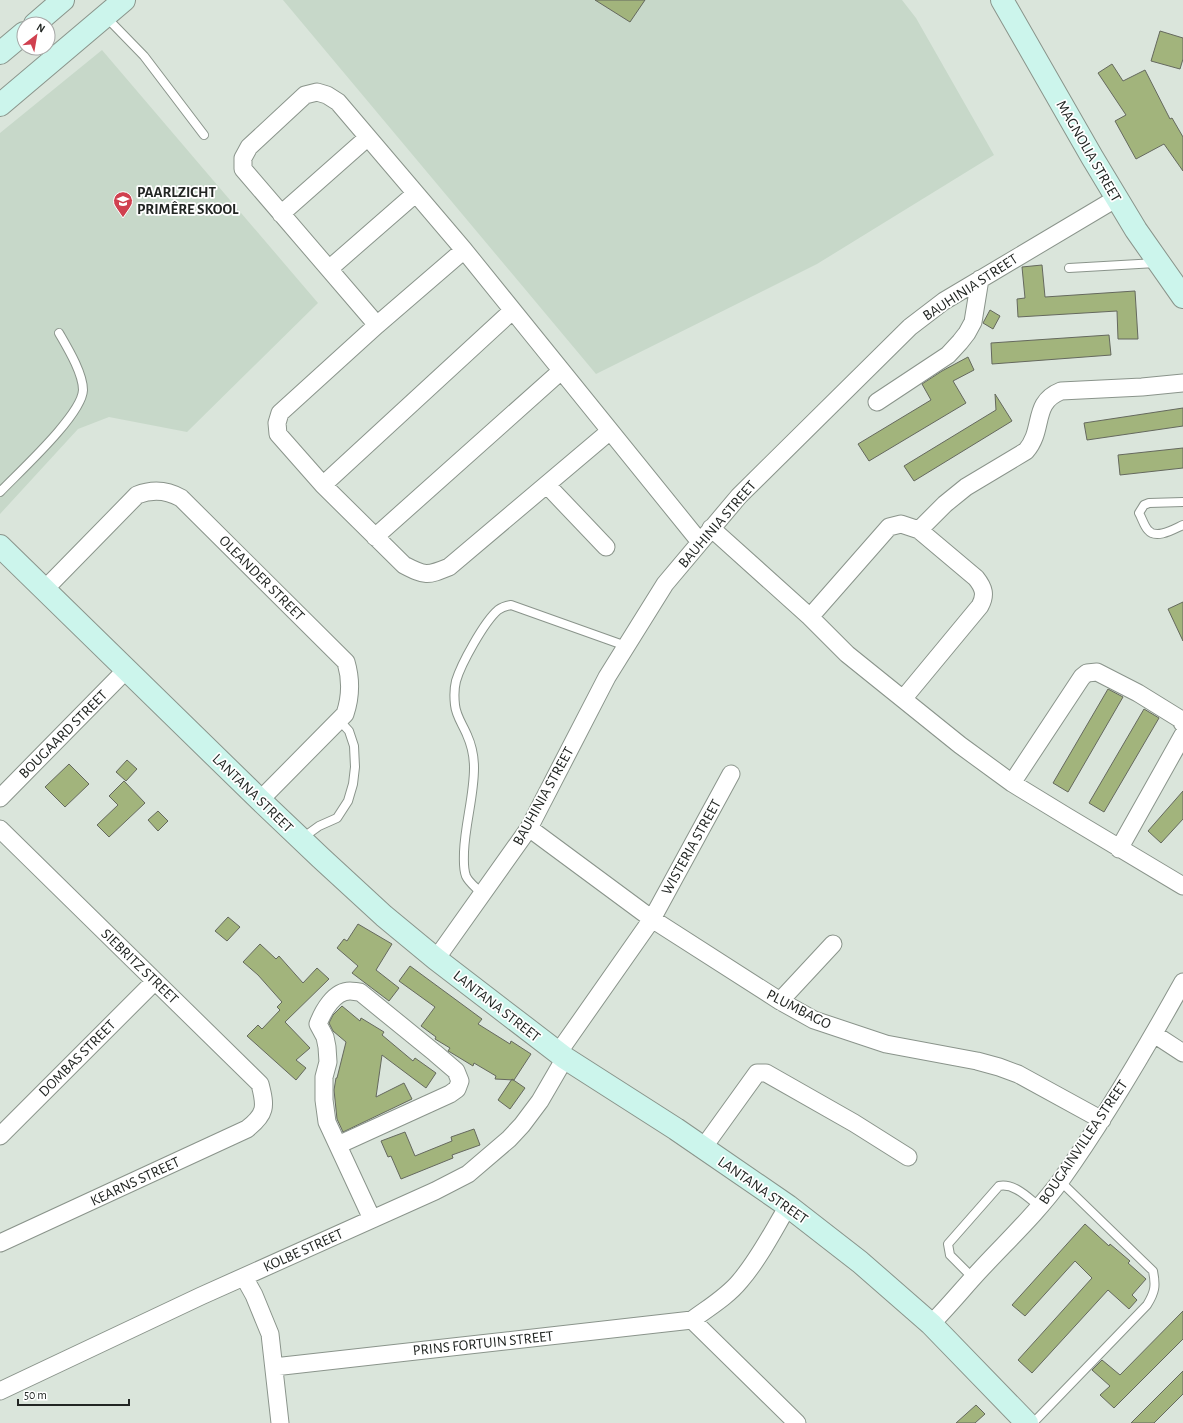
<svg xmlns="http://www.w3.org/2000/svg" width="1183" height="1423" font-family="'Alegreya Sans',sans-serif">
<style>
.built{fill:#c7d8c9}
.building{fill:#a2b47c;stroke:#65695e}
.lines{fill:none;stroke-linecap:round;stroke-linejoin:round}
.lane-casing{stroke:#8a948b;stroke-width:10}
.street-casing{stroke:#8a948b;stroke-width:19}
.secondary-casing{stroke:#8a948b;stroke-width:24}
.lane{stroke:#fff;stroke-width:8}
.street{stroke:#fff;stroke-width:17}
.secondary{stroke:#ccf5ec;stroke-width:22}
.labels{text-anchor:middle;stroke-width:3.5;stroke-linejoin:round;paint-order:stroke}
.street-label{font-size:15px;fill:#222623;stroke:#fff}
.poi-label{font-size:15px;font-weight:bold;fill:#222623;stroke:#fff;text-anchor:start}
</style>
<rect width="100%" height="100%" fill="#dae5db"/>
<path class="built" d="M283 0H902L916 18 994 155 817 264 596 374Z
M102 50 318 303 187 432 109 417 78 429 0 514V133Z"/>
<path class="building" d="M595 0H645L630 22Z
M1160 31 1183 38V59L1180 69 1151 61Z
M1112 64 1123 81 1145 70 1170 119 1172 118 1183 137V171L1164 144 1136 159 1115 121 1126 115 1098 73Z
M1042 265 1045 297 1135 291 1138 339H1118L1117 311 1018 317 1017 299 1025 298 1022 267Z
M990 310 1000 316 993 329 983 323Z
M1109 335 1111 355 992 364 991 343Z
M968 357 974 370 953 381 966 403 869 461 858 444 931 400 922 384 942 371Z
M995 394 1012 421 914 481 904 466 996 410Z
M1183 408V426L1087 440 1084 423Z
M1183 448V468L1120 475 1118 455Z
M1183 602V641L1168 609Z
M1108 689 1123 697 1068 792 1053 783Z
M1144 709 1159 718 1104 812 1089 803Z
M127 760 137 769 126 781 116 772Z
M69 764 89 784 65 807 45 787Z
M124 781 145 803 109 837 97 825 118 805 109 796Z
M1183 791V819L1161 843 1148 831Z
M158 811 168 821 158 831 148 820Z
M228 917 240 927 227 941 215 931Z
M358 924 392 944 376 970 399 988 389 1001 352 973 358 966 337 948 344 939 347 941Z
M260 944 276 959 279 956 303 983 317 968 329 979 285 1022 310 1048 296 1060 306 1068 296 1080 247 1036 258 1025 262 1029 280 1010 277 1007 282 1002 258 975 243 962Z
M410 966 482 1019 478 1024 510 1044 511 1041 531 1054 514 1080 495 1079 496 1076 474 1063 473 1066 450 1052 448 1051 450 1048 435 1039 436 1037 421 1026 435 1007 399 981Z
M342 1006 360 1021 361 1018 384 1032 382 1035 413 1061 415 1058 436 1073 426 1088 382 1055 376 1097 404 1083 412 1099 343 1132 337 1119 334 1090 336 1078H337L346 1042 333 1031 329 1023 333 1015Z
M512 1079 525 1088 510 1109 498 1100Z
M474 1129 480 1145 452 1155 453 1158 401 1179 391 1156 388 1157 381 1141 405 1132 415 1156 452 1141 451 1137Z
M1085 1224 1109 1246 1110 1244 1130 1261 1128 1263 1146 1279 1132 1295 1137 1300 1129 1309 1108 1290 1032 1373 1018 1360 1092 1278 1075 1261 1025 1316 1012 1305Z
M1183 1311V1339L1114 1408 1100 1395 1110 1386 1092 1370 1102 1360 1120 1375Z
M1183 1371V1394L1154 1423H1131Z
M976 1405 985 1414 975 1423H956Z"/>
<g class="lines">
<g class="lane-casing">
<path id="lane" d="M106 17 144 56 204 135
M1069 268 1156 263
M0 492C19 472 82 415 83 390 83 373 67 347 59 333
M1183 502 1149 503 1144 505 1139 513C1142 518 1144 526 1148 530 1156 540 1174 529 1183 525
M301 839 319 826 337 818 348 801 353 784 355 767 354 746 349 731 339 720
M482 894C477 888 469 883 466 876 463 868 464 860 464 852 465 824 474 796 474 768 474 756 472 746 467 735 463 725 456 716 455 705 454 696 454 689 456 681 461 664 484 622 498 610 502 607 506 606 511 605L626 646
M973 1278 950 1255 948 1244 999 1186C1015 1183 1028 1198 1040 1207
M1033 1423 1147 1305C1155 1292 1156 1286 1153 1271L1060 1181"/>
</g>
<g class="street-casing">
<path id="street" d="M281 214 367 138
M464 250 377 325 280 413 277 423 278 434 323 485 404 565C425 576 427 576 449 567L610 431
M329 269 415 194
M377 325 243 169V158L249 147 305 95 317 92 327 95 338 102 464 250 700 542
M877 402 948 355 960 342 967 333 973 322 980 279
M323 485 512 311
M547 485 606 547
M711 528 810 617 847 654 960 745 1012 783 1066 816 1183 886
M919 530 945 504 966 487 1026 451C1045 429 1031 403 1061 391L1142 387 1183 383
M375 537 561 371
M44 590 137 495C152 489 167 490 181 498L346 662C351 679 351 696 345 714L260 800
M810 617 889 527 901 524 919 530 976 578C984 588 986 595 980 606L903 699
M1012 783 1082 677 1087 673 1097 672 1138 693 1180 719 1183 724
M0 798 126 670
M529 828 652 919 780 1001 814 1020 886 1044 977 1061 999 1067 1018 1074 1102 1120
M0 829 260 1084C266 1107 266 1114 247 1129L0 1243
M1119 849 1183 735
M436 959 529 828 607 677 665 584 739 496 910 327 944 301 1117 198
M780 1001 833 944
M1154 1034 1183 1053
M558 1053 652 919 731 774
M0 1136 155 981
M338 1145 450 1094 457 1089 460 1081 456 1071 435 1053 360 992C357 992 353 991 350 991 334 991 323 1011 318 1024L325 1037 327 1047 328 1062 324 1077V1100L327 1122 372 1219
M703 1148 757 1073H766L854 1123 908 1157
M244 1277 254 1295 270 1334 280 1423
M692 1320C708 1308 727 1297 740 1281 759 1259 773 1231 788 1206
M692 1320 797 1423
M931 1324C949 1306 965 1286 982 1268 1009 1239 1038 1212 1061 1180 1106 1117 1145 1050 1183 982
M274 1367 692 1320
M0 1391 201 1296 435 1191 468 1174 509 1139 522 1125 540 1101 565 1058"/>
</g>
<g class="secondary-casing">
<path id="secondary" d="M1002 0 1092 157 1136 230 1183 297
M35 24 63 0
M0 53 24 33
M0 105 124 0
M0 546 260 800 321 858 384 916 436 959 565 1058 676 1129 788 1206 860 1262 931 1324 1027 1423"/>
</g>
<use href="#lane" class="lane"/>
<use href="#street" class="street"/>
<use href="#secondary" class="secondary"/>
</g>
<defs>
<g id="school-pin" transform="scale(1)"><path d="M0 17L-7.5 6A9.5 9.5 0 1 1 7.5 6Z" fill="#d0404f" stroke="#fff"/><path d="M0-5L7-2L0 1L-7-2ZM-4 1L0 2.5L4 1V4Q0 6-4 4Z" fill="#fff"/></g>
</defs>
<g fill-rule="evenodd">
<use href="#school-pin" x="123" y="201"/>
</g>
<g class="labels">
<g class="street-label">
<text transform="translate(1089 151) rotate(60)" y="5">MAGNOLIA STREET</text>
<text transform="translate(970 287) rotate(-33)" y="5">BAUHINIA STREET</text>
<text transform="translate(717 524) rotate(-49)" y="5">BAUHINIA STREET</text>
<text transform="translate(262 578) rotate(45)" y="5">OLEANDER STREET</text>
<text transform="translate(63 734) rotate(-45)" y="5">BOUGAARD STREET</text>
<text transform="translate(253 793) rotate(44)" y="5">LANTANA STREET</text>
<text transform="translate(543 796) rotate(-61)" y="5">BAUHINIA STREET</text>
<text transform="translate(691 847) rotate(-61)" y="5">WISTERIA STREET</text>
<text transform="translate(140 966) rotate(44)" y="5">SIEBRITZ STREET</text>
<text transform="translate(497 1006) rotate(38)" y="5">LANTANA STREET</text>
<text transform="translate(799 1009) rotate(27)" y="5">PLUMBAGO</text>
<text transform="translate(77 1058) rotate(-45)" y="5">DOMBAS STREET</text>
<text transform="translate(1083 1142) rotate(-56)" y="5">BOUGAINVILLEA STREET</text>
<text transform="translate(135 1181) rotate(-25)" y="5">KEARNS STREET</text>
<text transform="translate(763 1190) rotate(35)" y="5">LANTANA STREET</text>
<text transform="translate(303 1250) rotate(-24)" y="5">KOLBE STREET</text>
<text transform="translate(483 1343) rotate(-6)" y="5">PRINS FORTUIN STREET</text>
</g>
<g class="poi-label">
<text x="137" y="197">PAARLZICHT<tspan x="137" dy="17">PRIMÊRE SKOOL</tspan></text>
</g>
</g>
<g transform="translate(36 36) rotate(31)"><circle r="19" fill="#ffffff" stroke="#a7a8a7"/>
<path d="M0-3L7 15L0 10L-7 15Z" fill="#d0404f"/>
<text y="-6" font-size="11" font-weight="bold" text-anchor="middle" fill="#222623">N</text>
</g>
<path d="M18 1399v6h111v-6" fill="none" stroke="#222623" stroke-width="2"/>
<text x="24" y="1399" font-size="12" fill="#222623" stroke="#ffffff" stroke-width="3" paint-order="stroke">50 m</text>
</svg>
